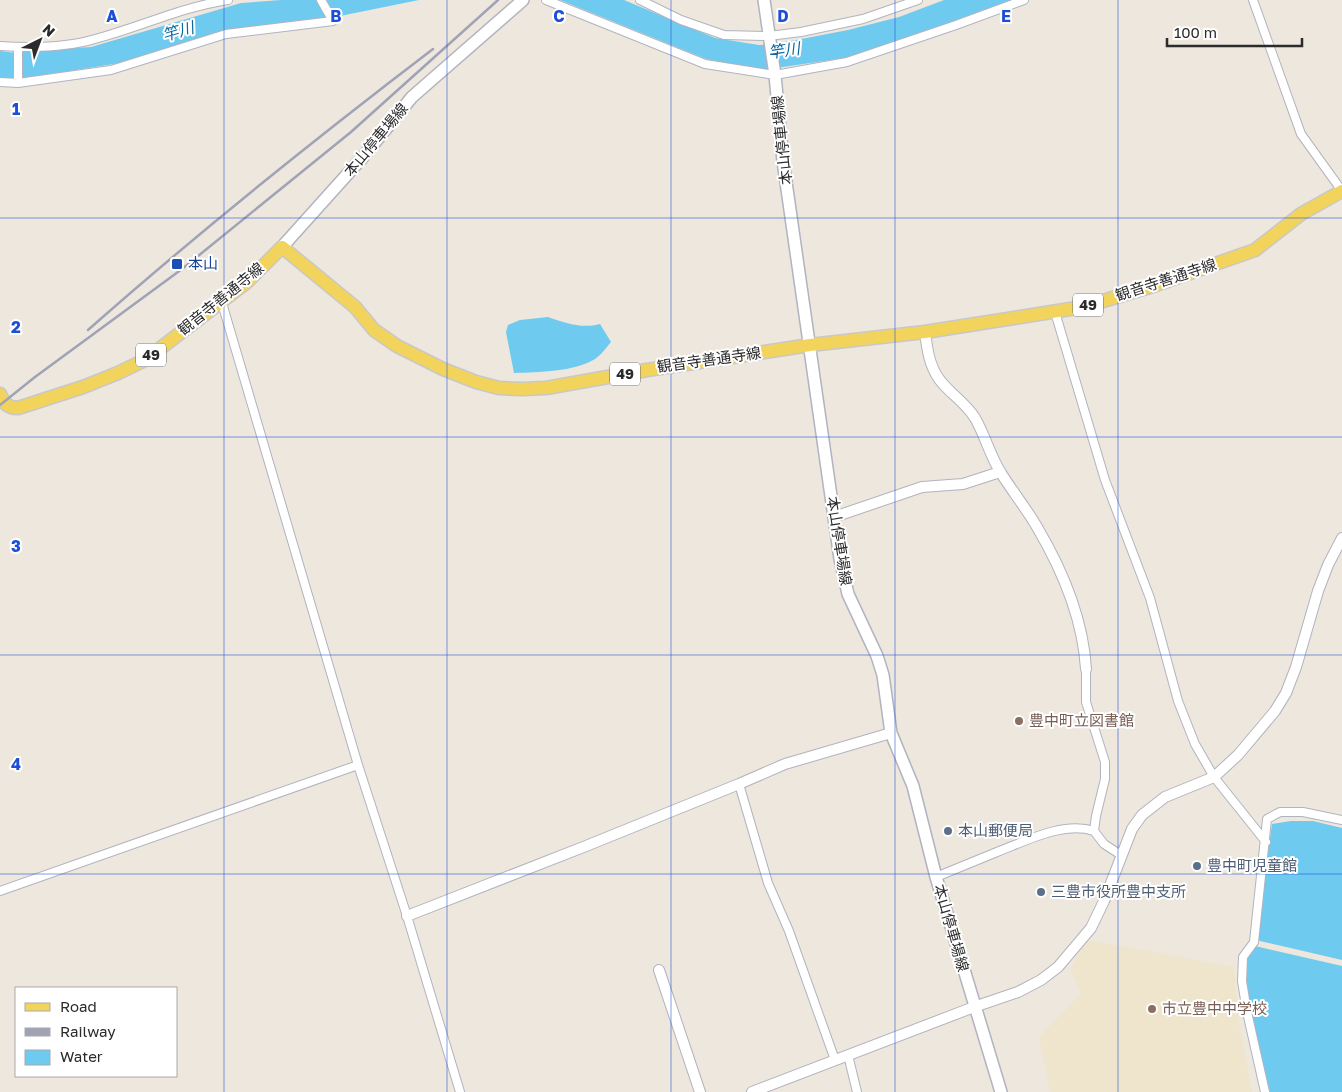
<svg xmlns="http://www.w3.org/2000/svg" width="1342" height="1092" font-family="'Golos Text','Noto Sans JP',sans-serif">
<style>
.education{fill:#efe5cc}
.water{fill:#6fcaf0}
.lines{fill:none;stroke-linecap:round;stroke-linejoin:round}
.minor-casing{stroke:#b1b3bf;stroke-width:10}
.tertiary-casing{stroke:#b1b3bf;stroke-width:12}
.secondary-casing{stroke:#b1b3bf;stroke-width:14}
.primary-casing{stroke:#c8c8c8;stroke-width:15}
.minor{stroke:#fff;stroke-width:8}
.tertiary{stroke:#fff;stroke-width:10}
.secondary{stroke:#fff;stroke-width:11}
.primary{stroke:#f2d45d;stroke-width:12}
.rail{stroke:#a0a2b5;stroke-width:2.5}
.grid{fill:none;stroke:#1d4ed8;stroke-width:1;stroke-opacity:0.55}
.transit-dot{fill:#1a4fb4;stroke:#fff;stroke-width:2}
.education-dot{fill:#8d6e63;stroke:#fff;stroke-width:2}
.service-dot{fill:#5c6f8a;stroke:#fff;stroke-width:2}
.labels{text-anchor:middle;stroke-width:4;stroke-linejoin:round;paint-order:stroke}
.shield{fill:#fff;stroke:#6b6b6b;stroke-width:1}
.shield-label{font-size:14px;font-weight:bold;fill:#2b2b2b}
.street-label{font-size:15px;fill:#2b2b2b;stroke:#fff}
.transit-label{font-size:15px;fill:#164399;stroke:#fff;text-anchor:start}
.education-label{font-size:15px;fill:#785e54;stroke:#fff;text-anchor:start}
.service-label{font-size:15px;fill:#4e5e75;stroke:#fff;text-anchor:start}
.water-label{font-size:16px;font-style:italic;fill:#0c679e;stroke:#fff}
.grid-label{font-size:16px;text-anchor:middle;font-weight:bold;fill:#1d4ed8;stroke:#fff;stroke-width:4;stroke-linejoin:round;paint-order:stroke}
</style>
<rect width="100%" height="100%" fill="#ede7dd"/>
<path class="education" d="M1086 941H1094L1234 967 1239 1023 1252 1092H1050L1039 1037 1081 994 1071 969Z"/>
<path class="water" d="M281 0H419L335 17 223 31 126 62 14 80 0 78V51L16 53 20 51 91 47 241 3Z
M560 0H624L715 38 759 45 775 44 848 30 899 17 944 0H1013L956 22 845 58 762 70 706 59Z
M548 317C565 323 582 329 600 324L611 342C606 348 601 355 595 359 574 372 538 372 514 373L506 332 508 325 520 320Z
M1291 821H1313L1342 828V960L1260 941 1256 937 1272 824Z
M1255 946 1342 966V1092H1270C1263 1061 1240 987 1247 959 1248 955 1252 950 1255 946Z"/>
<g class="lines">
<g class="minor-casing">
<path id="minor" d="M546 0 705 64 775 75 847 62 956 25 1024 0
M640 0 681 20 724 35 769 36 801 32 863 19 918 0
M1253 0 1301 134 1342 191
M0 46C31 48 65 48 95 39 140 27 182 7 228 0
M18 47V83
M0 82 18 83 111 70 226 34 333 21 321 0
M222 303 358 765 407 916 460 1092
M1055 312 1105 480 1150 598 1178 701 1195 744 1214 777 1266 842
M1086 669V702L1105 762V779L1096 816 1094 831 1104 844 1121 855
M739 784 768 883 789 931 835 1060
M936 877C956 869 977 860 997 852 1026 841 1063 821 1094 831
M0 891 358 765
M848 1055 857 1092
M1265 1092 1247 1012 1242 981 1243 957 1254 942 1267 819 1280 812H1303L1342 820"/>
</g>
<g class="tertiary-casing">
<path id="tertiary" d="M925 332C927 348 929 365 939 379 949 393 965 402 975 418 985 435 990 456 1001 473 1012 491 1026 508 1037 527 1063 571 1083 618 1086 669
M834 517 922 487 963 484 1000 472
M407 916 586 846 739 784 785 764 891 733
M659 970 700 1092
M752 1092 974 1007 1018 992 1041 980 1058 967 1091 928 1104 901 1132 829 1142 815 1165 797 1214 777 1238 755 1275 711 1286 693 1296 667 1318 591 1328 565 1342 538"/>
</g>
<g class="secondary-casing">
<path id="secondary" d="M764 0 775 75 783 161 840 559 848 594 877 656 883 675 891 733 913 786 936 877 1001 1092
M282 247 362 158 412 97 523 0"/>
</g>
<g class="primary-casing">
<path id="primary" d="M0 394C4 403 7 408 18 408L83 387 118 373 145 360 247 282 282 247 355 307 374 330 397 346 443 369 476 382 499 388 522 389 546 388 647 370 810 345 925 332 1083 307 1156 285 1255 250 1301 214 1342 191"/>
</g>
<use href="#minor" class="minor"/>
<use href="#tertiary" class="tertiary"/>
<use href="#secondary" class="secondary"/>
<use href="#primary" class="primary"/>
<path class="rail" d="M88 330C199 232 315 139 433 49
M0 405 35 377 182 269 351 132 498 0"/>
</g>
<path class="grid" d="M224 0V1092M447 0V1092M671 0V1092M895 0V1092M1118 0V1092M0 218H1342M0 437H1342M0 655H1342M0 874H1342"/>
<rect class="transit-dot" x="171" y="258" width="12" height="12" rx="2.5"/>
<g class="education-dot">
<circle cx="1019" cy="721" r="5"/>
<circle cx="1152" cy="1009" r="5"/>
</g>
<g class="service-dot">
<circle cx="948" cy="831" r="5"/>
<circle cx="1197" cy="866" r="5"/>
<circle cx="1041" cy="892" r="5"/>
</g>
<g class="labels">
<g class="shield">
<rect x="1073" y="293.5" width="30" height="23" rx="4"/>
<rect x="136" y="343.5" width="30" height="23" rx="4"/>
<rect x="610" y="362.5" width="30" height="23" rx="4"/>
</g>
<g class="shield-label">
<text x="1088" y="310">49</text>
<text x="151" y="360">49</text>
<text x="625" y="379">49</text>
</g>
<g class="street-label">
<text transform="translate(376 140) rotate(-50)" y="5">本山停車場線</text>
<text transform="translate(782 140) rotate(-96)" y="5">本山停車場線</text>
<text transform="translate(1166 280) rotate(-18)" y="5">観音寺善通寺線</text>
<text transform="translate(221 299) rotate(-39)" y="5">観音寺善通寺線</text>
<text transform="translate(709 360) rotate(-8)" y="5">観音寺善通寺線</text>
<text transform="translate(839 541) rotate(81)" y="5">本山停車場線</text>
<text transform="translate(951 928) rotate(74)" y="5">本山停車場線</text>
</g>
<g class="transit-label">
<text x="188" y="269">本山</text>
</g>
<g class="education-label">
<text x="1029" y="726">豊中町立図書館</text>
<text x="1162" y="1014">市立豊中中学校</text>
</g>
<g class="service-label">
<text x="958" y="836">本山郵便局</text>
<text x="1207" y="871">豊中町児童館</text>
<text x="1051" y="897">三豊市役所豊中支所</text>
</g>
<g class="water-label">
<text transform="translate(178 31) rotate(-16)" y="6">竿川</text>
<text transform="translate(784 50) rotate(-8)" y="6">竿川</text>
</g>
</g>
<g class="grid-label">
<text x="112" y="22">A</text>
<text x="336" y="22">B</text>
<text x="559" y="22">C</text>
<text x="783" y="22">D</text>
<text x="1006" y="22">E</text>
<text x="16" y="115">1</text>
<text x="16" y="333">2</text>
<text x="16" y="552">3</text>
<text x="16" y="770">4</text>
</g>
<rect x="15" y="987" width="162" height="90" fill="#ffffff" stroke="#aaaaaa"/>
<rect x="25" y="1003" width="25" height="8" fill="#f2d45d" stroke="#aaaaaa"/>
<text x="60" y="1012" font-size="15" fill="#2b2b2b">Road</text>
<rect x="25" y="1028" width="25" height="8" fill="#a0a2b5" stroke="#aaaaaa"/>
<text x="60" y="1037" font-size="15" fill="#2b2b2b">Railway</text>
<rect x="25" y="1050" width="25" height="15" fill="#6fcaf0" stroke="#aaaaaa"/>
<text x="60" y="1062" font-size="15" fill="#2b2b2b">Water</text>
<g transform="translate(40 40) rotate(42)" stroke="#ffffff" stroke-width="4" paint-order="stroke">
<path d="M0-4L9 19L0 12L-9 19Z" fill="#2b2b2b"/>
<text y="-8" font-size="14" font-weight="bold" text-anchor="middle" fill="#2b2b2b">N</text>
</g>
<path d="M1167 38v8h135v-8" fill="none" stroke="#2b2b2b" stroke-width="2.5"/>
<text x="1174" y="38" font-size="15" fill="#2b2b2b" stroke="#ffffff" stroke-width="4" paint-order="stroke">100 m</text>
</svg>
